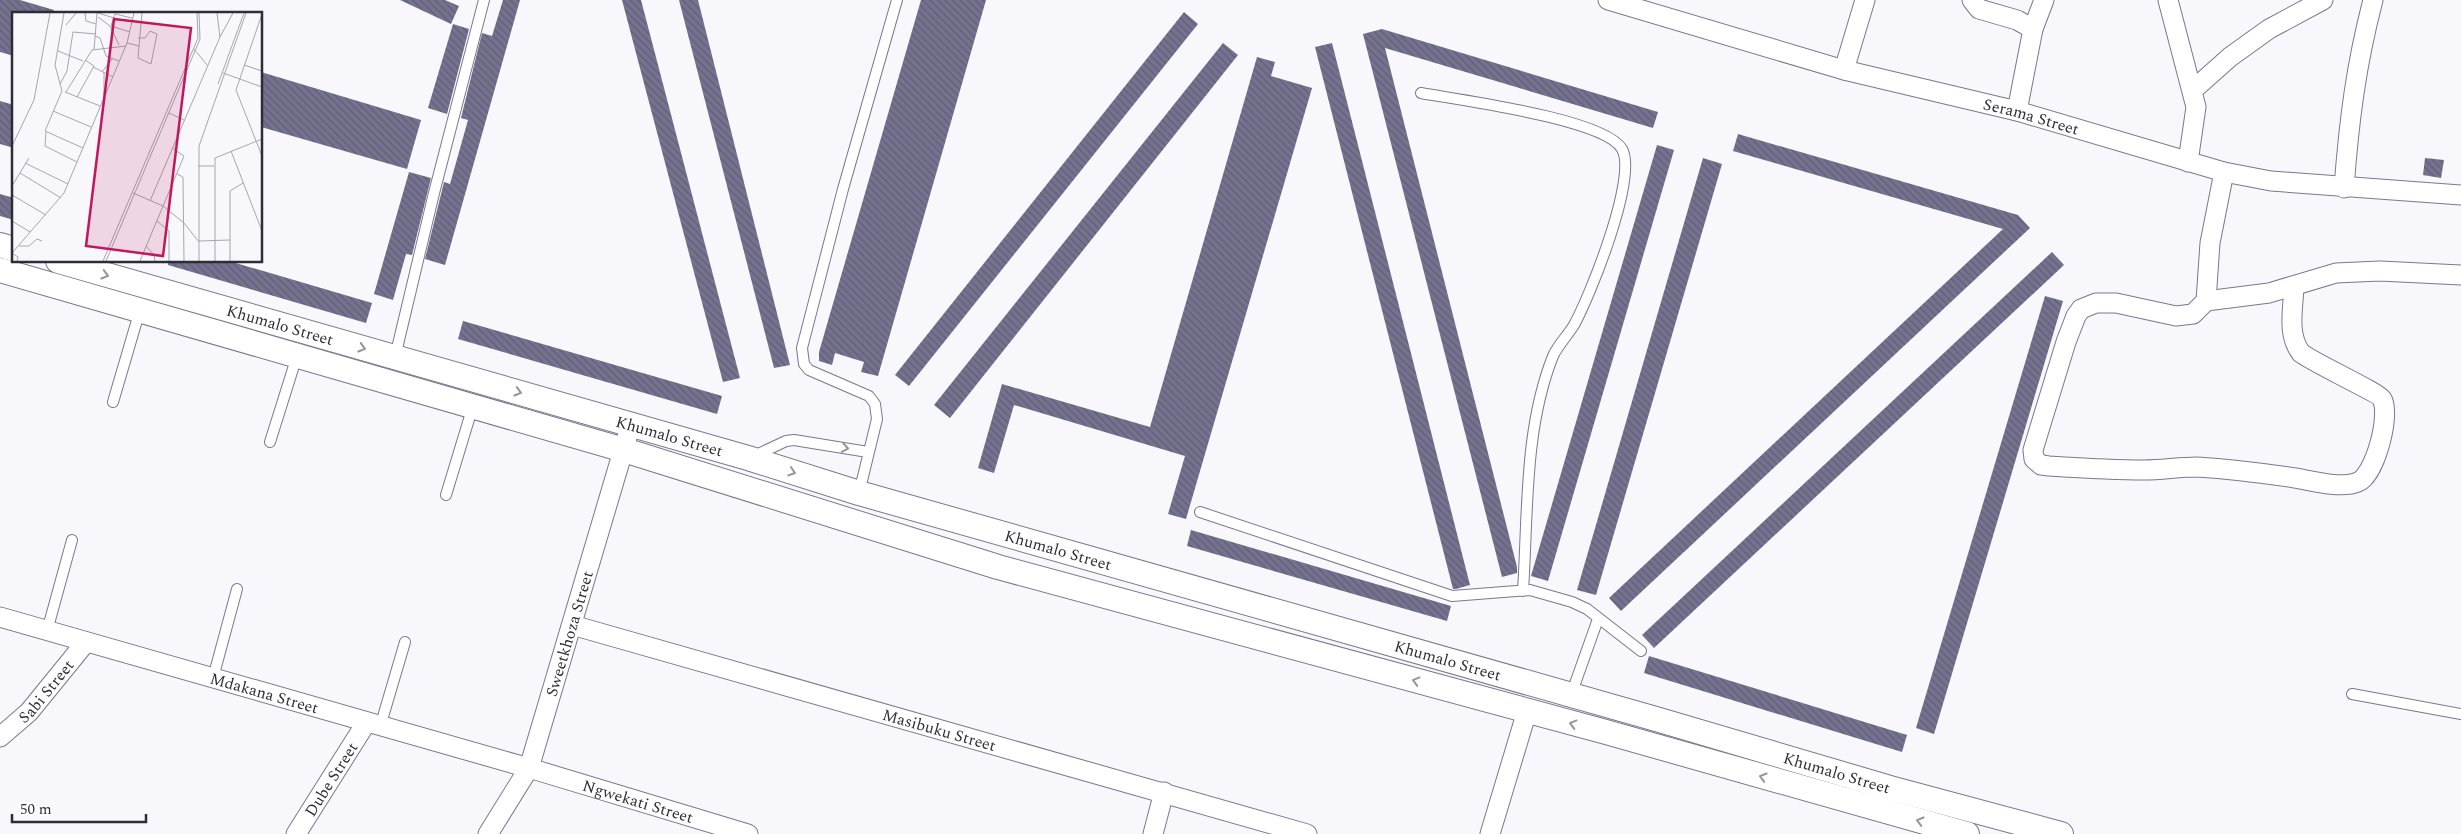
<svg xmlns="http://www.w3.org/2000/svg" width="2461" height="834" font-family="Spectral,serif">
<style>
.building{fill:url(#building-back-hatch)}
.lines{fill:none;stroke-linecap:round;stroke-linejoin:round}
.service-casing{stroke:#7b788e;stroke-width:12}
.minor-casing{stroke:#7b788e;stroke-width:21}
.tertiary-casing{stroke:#7b788e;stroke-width:26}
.service{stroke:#fff;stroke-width:10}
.minor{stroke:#fff;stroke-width:19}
.tertiary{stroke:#fff;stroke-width:24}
.oneway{stroke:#96969a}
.labels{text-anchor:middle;stroke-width:5;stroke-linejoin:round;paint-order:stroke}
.street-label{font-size:16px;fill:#2e2d36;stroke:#fff}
.inset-road{fill:none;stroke:#a7a6ad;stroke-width:1}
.view{fill:#c2185b;fill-opacity:0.15;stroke:#c2185b;stroke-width:2.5}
.inset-edge{fill:none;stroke:#2e2d36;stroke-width:2.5}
</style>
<defs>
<pattern id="building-back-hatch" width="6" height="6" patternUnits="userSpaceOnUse" patternTransform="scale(1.25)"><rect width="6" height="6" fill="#75728f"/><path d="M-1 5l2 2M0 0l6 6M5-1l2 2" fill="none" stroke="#605e76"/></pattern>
</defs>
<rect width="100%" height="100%" fill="#f7f7fc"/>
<path class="building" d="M0 0H20L54 10 53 14H14V56L0 52Z
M400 0H445L459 6 451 24Z
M503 0H520L445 265 425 259 444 182 450 184 468 120 461 118 482 33 492 36Z
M622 0H641L740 378 723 382Z
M679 0H698L790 365 774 368Z
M921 0H986L878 376 861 372 864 362 835 353 832 365 819 361V352Z
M1184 12 1198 24 909 386 895 375Z
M453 24 469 29 447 114 428 108Z
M1382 29 1658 112 1653 128 1385 48 1517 567V573L1502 577 1363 34Z
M1223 43 1238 55 950 418 934 405Z
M1332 43 1470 585 1456 589H1453L1315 47Z
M1257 57 1275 62 1271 76 1312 88 1186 519 1168 514 1185 456 1014 405 994 473 978 468 1002 384 1150 427Z
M261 72 421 120 407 169 261 127Z
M0 101 14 105V148L0 144Z
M1738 134 2018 215 2030 228 1621 611 1609 598 2003 229 1733 151Z
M1657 145 1674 150 1548 581 1531 576Z
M1703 158 1722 164 1596 595 1577 590Z
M2425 158 2444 160 2441 178 2423 175Z
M409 172 431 178 412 255 406 254 393 300 374 294Z
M0 194 14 198V220L0 216Z
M2052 252 2064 265 1654 648 1642 635Z
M168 261H229L372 303 366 323 168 265Z
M2045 296 2063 301 1934 734 1916 728Z
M463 321 722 396 717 414 458 339Z
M1191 530 1451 606 1447 621 1187 546Z
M1649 656 1907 735 1902 752 1644 673Z"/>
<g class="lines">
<g class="service-casing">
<path id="service" d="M1421 93C1459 100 1605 119 1622 149 1638 177 1590 296 1574 325 1568 335 1558 345 1553 356 1524 429 1528 513 1523 591
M395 357 434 193 484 0
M113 402 140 310
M270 442 297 356
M754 456 786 441 794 440 868 452
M859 493 877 419 875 404 869 396 809 370 804 364 802 348 843 189 897 0
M446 495 473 406
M1200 512 1452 596 1530 590 1572 602 1587 609 1641 651
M47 631 72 540
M213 678 237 589
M2352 694 2461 714
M1571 695 1598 619
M380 727 405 642"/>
</g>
<g class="minor-casing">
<g id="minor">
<path id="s1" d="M1608 0 1844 70 2017 111 2224 172 2271 181 2461 195"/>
<path d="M1972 0 1979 9 2017 20 2033 29"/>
<path d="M2168 0 2196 107 2188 162"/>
<path d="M1844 70 1865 0"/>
<path d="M2193 90 2230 57 2269 29 2323 0"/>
<path d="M2017 111 2033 29 2044 0"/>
<path d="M2224 172 2210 243 2206 301 2193 314 2176 316 2116 303H2096L2081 309 2076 316 2066 342 2033 450 2034 459 2041 465 2049 466C2081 468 2113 470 2144 470 2162 470 2179 467 2197 467 2229 469 2262 473 2295 478 2313 481 2341 489 2358 482 2375 475 2391 415 2382 399 2379 393 2314 363 2301 353 2287 335 2293 309 2294 287"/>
<path d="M2344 188C2349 121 2356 65 2373 0"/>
<path d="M2206 301 2269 293 2336 273 2380 271 2461 275"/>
<path id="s2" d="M0 617 529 768 748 834"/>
<path id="s3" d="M572 625 1307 834"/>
<path id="s4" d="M0 737 29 712 86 642"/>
<path id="s5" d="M296 834 366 723"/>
<path id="s6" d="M488 834 529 768 631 424"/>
<path d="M1153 834 1164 792"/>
<path d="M1490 834 1527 711"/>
</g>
</g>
<g class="tertiary-casing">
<g id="tertiary">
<path d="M0 245 14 249"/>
<path id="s7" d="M58 261 748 458 859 493 1656 719 1890 788 2061 834"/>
<path d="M0 270 624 450 998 567 1606 732 1967 834"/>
</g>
</g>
<use href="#service" class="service"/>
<use href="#minor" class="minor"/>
<use href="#tertiary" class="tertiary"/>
</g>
<defs><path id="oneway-chevron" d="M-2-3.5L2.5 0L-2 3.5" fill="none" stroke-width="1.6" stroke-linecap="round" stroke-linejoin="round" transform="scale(1.25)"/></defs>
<g class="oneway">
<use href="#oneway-chevron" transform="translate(105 275) rotate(16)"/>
<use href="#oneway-chevron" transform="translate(362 348) rotate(16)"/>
<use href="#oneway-chevron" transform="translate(518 392) rotate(16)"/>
<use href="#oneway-chevron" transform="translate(845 448) rotate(10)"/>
<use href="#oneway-chevron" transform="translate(792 472) rotate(18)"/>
<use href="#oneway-chevron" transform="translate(1416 681) rotate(-165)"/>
<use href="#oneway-chevron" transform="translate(1573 724) rotate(-165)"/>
<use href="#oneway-chevron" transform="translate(1763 777) rotate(-164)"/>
<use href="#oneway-chevron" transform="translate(1920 821) rotate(-164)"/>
</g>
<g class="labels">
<g class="street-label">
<text dy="6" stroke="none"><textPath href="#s1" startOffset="439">Serama Street</textPath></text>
<text dy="6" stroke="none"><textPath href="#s7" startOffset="231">Khumalo Street</textPath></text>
<text dy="6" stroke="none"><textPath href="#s7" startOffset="636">Khumalo Street</textPath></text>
<text dy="6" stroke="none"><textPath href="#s7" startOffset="1041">Khumalo Street</textPath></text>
<text dy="6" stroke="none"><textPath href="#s6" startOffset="218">Sweetkhoza Street</textPath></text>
<text dy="6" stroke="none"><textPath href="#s7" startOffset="1446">Khumalo Street</textPath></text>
<text dy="6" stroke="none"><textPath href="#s4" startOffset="65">Sabi Street</textPath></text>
<text dy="6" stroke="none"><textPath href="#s2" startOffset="275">Mdakana Street</textPath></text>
<text dy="6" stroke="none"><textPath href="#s3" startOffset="382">Masibuku Street</textPath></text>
<text dy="6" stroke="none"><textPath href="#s7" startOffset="1851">Khumalo Street</textPath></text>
<text dy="6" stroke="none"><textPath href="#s5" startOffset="65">Dube Street</textPath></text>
<text dy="6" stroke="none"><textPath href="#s2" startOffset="664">Ngwekati Street</textPath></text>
</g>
</g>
<g transform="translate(12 12)">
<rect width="250" height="250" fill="#f7f7fc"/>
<path class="inset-road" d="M73 1 74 9 84 12M86 1 102 6M250 2 224 78 250 144M86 5 98 14 107 33M54 13 64 1M99 14 103 2 120 6M99 14 118 20M83 24 88 26 94 44 107 49M208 25 221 1M115 31 127 34 126 46 139 52 145 22 138 19 133 26H126M127 34 130 1M182 37 195 53M82 38 85 1M46 39 71 49M232 53 250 59M81 55 101 65M90 60 100 47M92 60V84M211 61 250 75M48 72 55 59 61 20 84 22M206 72 232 1M50 79 33 119 71 136M50 79 43 53 52 1M53 80 88 94M54 80 80 38 114 34M65 85 82 54 73 48M41 99 79 115M157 101 172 108M34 120 33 134 65 150M0 134 22 88 38 1M219 139 250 219M13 151 56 172M186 154H202M8 161 49 186M165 162 171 165 172 249M0 174 17 146M121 181 151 194 172 211 187 230M0 183 34 203M138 189 208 25 205 1M0 209 18 220M145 209 157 219V249M187 229 218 228M7 234H17L25 227 30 229M134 234 142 243 143 249M5 249 6 245 0 241 52 181 115 31 122 1M91 249 186 26 185 1M94 249 188 27 187 1M128 249 172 144 160 136M187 249V134L234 1M203 249V146L250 127M218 249V179L231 171"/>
<path class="view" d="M102 7 179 16 151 244 74 234Z"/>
<rect width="250" height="250" class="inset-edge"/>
</g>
<path d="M12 814v8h134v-8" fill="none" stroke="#2e2d36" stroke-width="2.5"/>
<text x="20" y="814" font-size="15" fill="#2e2d36" stroke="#ffffff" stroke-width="4" paint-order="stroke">50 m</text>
</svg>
